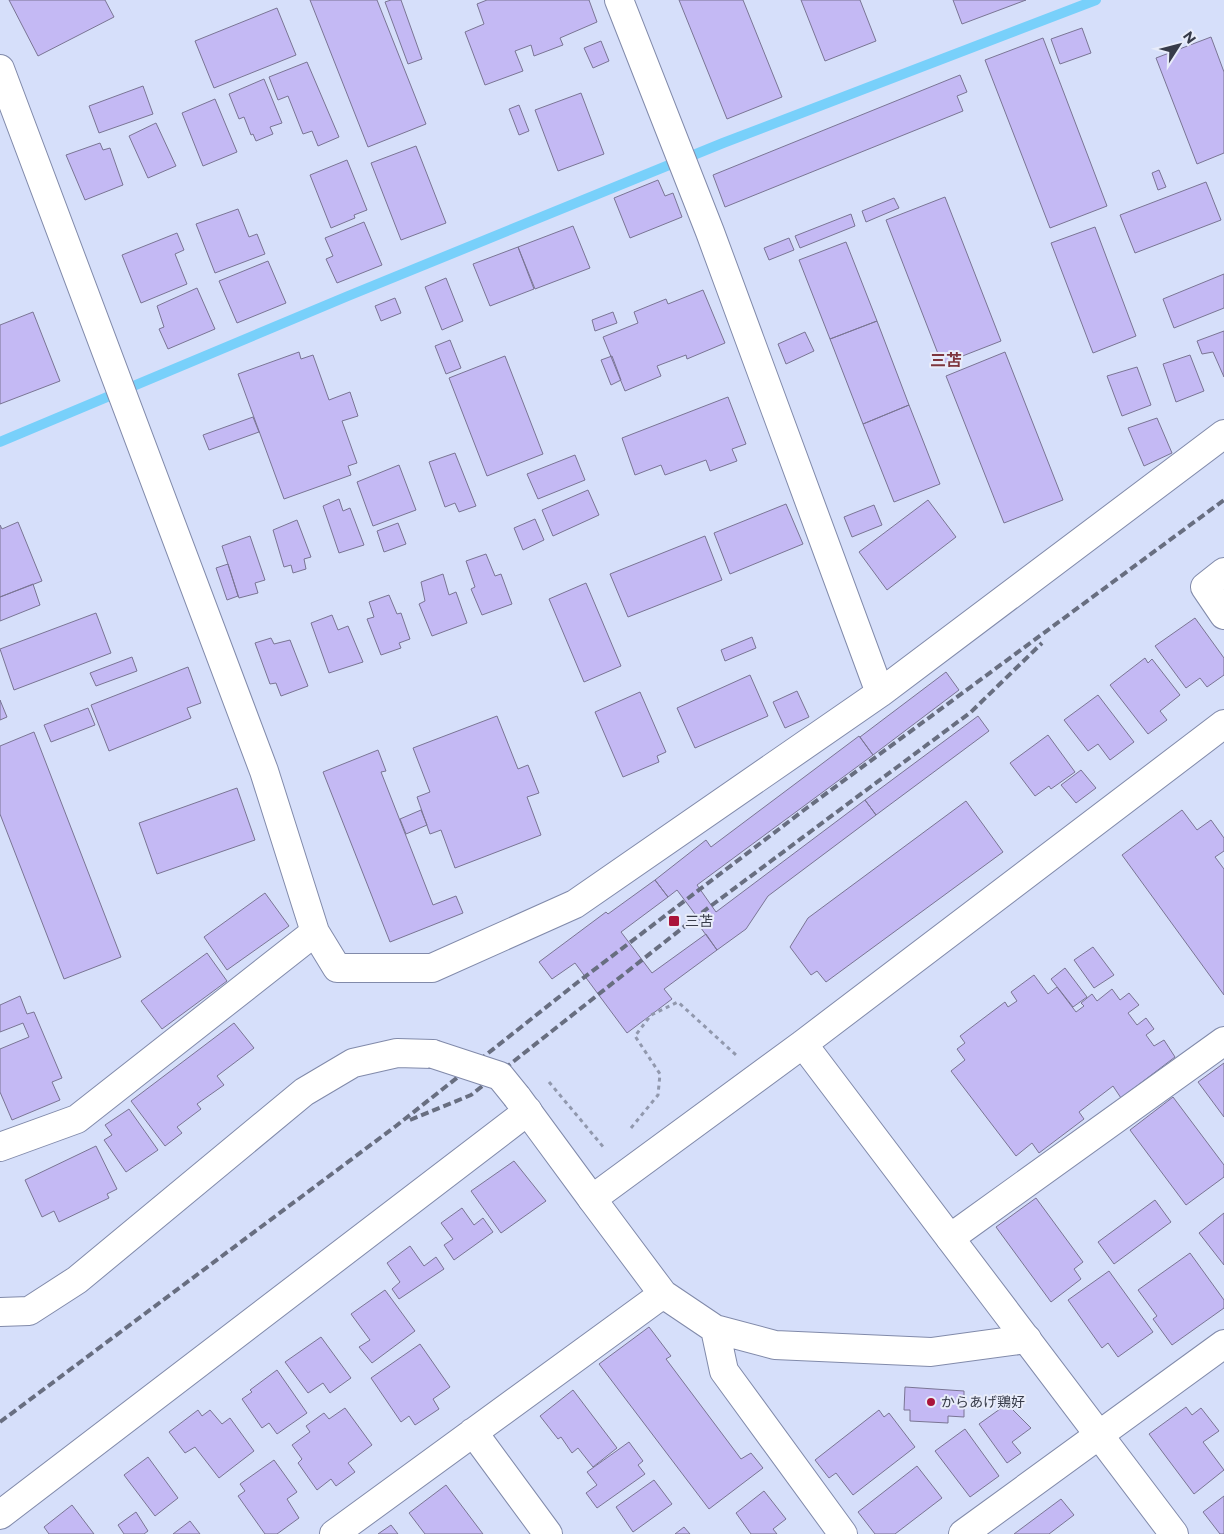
<svg xmlns="http://www.w3.org/2000/svg" width="1224" height="1534" font-family="Montserrat,'Noto Sans JP',sans-serif">
<style>
.lines{fill:none;stroke-linecap:round;stroke-linejoin:round}
.stream{stroke:#78d0fa;stroke-width:10}
.building{fill:#c4b9f4;stroke:#7a7594}
.street-casing{stroke:#818aaa;stroke-width:30}
.secondary-casing{stroke:#818aaa;stroke-width:30}
.path{stroke:#9198ad;stroke-width:3;stroke-dasharray:4 4;stroke-linecap:butt}
.street{stroke:#fff;stroke-width:28}
.secondary{stroke:#fff;stroke-width:28}
.rail{stroke:#686e80;stroke-width:4;stroke-dasharray:8 4;stroke-linecap:butt}
.secondary-bridge-casing{stroke:#818aaa;stroke-width:30;stroke-linecap:butt}
.secondary-bridge{stroke:#fff;stroke-width:28}
.poi-dot{fill:#aa143a;stroke:#e8ecfa;stroke-width:2}
.labels{text-anchor:middle;stroke-width:4;stroke-linejoin:round;paint-order:stroke}
.poi-label{font-size:14px;fill:#373b49;stroke:#e8ecfa;text-anchor:start}
.quarter-label{font-size:16px;font-weight:bold;fill:#7e363e;stroke:#e8ecfa}
</style>
<rect width="100%" height="100%" fill="#d6dffa"/>
<g class="lines">
<path class="stream" d="M0 442 348 296 723 143 1096 0"/>
</g>
<path class="building" d="M9 0H105L114 17 38 56Z
M310 0H377L426 124 368 147Z
M391 0H401L422 59 408 64 385 2Z
M487 0H589L597 22 560 38 563 45 534 56 531 45 515 51 523 71 485 85 465 32 484 24 477 4Z
M679 0H743L782 97 727 119Z
M801 0H860L876 41 825 61Z
M953 0H1026L962 24Z
M277 8 296 55 214 88 195 41Z
M1082 28 1091 53 1060 64 1051 39Z
M1211 37 1224 72V153L1197 164 1156 58Z
M1043 38 1107 206 1050 228 985 60Z
M601 41 609 61 593 68 584 48Z
M307 62 339 137 318 146 312 131 303 134 288 96 278 100 269 77Z
M960 75 967 92 957 96 963 111 725 207 713 175Z
M264 79 282 123 270 127 273 134 256 141 253 134 251 135 244 117 239 119 229 94Z
M143 86 153 114 99 133 89 106Z
M581 93 604 154 558 171 535 110Z
M215 99 237 152 203 166 182 113Z
M519 105 529 131 519 135 509 109Z
M156 123 176 166 148 178 129 136Z
M100 143 103 150 110 148 123 185 85 200 66 155Z
M416 146 446 223 401 240 371 163Z
M347 160 367 210 354 215 355 218 331 228 310 175Z
M1159 170 1166 187 1158 190 1152 173Z
M658 180 665 196 673 193 682 217 630 238 614 198Z
M1206 182 1221 220 1135 253 1120 215Z
M945 197 1001 341 942 364 886 220Z
M894 198 899 208 866 222 862 211Z
M238 209 249 237 257 234 265 254 215 273 196 224Z
M851 214 855 226 800 248 795 236Z
M364 222 382 265 337 283 326 259 333 256 325 238Z
M573 226 590 268 535 289 518 247Z
M1095 227 1136 336 1093 353 1051 243Z
M177 233 184 250 175 254 187 284 141 303 122 255Z
M789 238 794 250 769 260 764 248Z
M846 242 877 321 830 339 799 260Z
M518 247 534 289 490 306 473 264Z
M268 261 286 303 237 323 219 281Z
M1224 274V308L1174 328 1163 299Z
M446 278 463 321 442 330 425 287Z
M197 288 215 329 168 349 159 329 164 327 157 306Z
M703 290 725 343 687 359 686 355 657 366 661 376 625 391 603 337 638 323 634 312 666 299 668 304Z
M395 298 401 313 381 321 375 306Z
M33 312 60 381 0 404V325Z
M613 312 617 323 595 331 592 320Z
M877 321 909 405 863 424 830 339Z
M1224 331V377L1213 352 1202 354 1197 341Z
M805 332 814 351 786 364 778 344Z
M450 340 461 368 446 374 435 346Z
M299 352 301 359 313 355 329 400 350 392 358 416 342 421 357 463 348 466 351 475 284 499 238 374Z
M1005 352 1063 500 1004 523 946 376Z
M1190 355 1204 391 1176 402 1163 364Z
M505 356 543 454 487 476 449 378Z
M612 356 621 380 611 385 601 360Z
M1137 367 1151 405 1122 416 1107 376Z
M728 397 746 444 732 449 737 461 710 471 706 460 665 475 661 465 635 475 622 438Z
M909 405 940 484 894 502 863 424Z
M253 417 259 432 209 450 203 435Z
M1157 418 1172 453 1144 466 1128 428Z
M455 453 476 506 459 512 455 503 445 507 429 462Z
M575 455 585 480 538 499 527 474Z
M399 465 416 510 373 526 357 482Z
M588 490 599 515 553 536 542 510Z
M339 499 343 511 350 508 364 545 339 553 323 506Z
M928 500 956 537 887 590 859 552Z
M786 504 803 544 730 574 714 533Z
M874 505 882 525 852 537 844 517Z
M535 519 544 540 523 550 514 528Z
M297 520 311 557 304 559 306 569 293 573 291 565 284 567 273 530Z
M18 522 42 581 0 597V525L2 529Z
M398 523 406 544 384 552 377 531Z
M250 536 265 580 255 583 258 593 239 598 222 546Z
M705 536 722 580 628 617 610 574Z
M486 554 495 576 501 574 512 604 482 615 471 589 475 587 466 561Z
M228 564 238 596 227 600 216 568Z
M443 574 449 595 456 592 467 623 432 636 419 604 425 601 421 582Z
M586 583 621 666 584 682 549 599Z
M33 584 40 605 0 621V597Z
M389 595 397 614 401 613 410 639 399 643 401 648 381 655 367 619 374 617 369 602Z
M96 613 111 653 14 690 0 649Z
M332 615 338 630 348 626 363 662 329 673 311 623Z
M1195 618 1224 658V675L1207 687 1200 678 1186 688 1155 646Z
M752 637 756 648 725 661 721 650Z
M271 638 274 644 290 640 308 686 281 696 276 683 270 684 255 643Z
M132 657 137 671 96 686 90 673Z
M1145 658 1148 663 1152 659 1180 695 1160 711 1167 720 1148 734 1110 685Z
M188 667 201 703 187 708 191 718 109 751 91 705Z
M946 672 959 690 873 755 860 737Z
M750 675 768 716 695 748 677 708Z
M797 691 809 717 785 728 773 702Z
M640 692 666 752 657 756 659 762 623 777 595 712Z
M1098 695 1134 742 1110 760 1098 744 1088 751 1064 720Z
M0 700 7 717 0 720Z
M88 708 95 725 51 742 44 725Z
M497 716 518 769 528 765 539 793 527 797 541 835 455 868 441 830 430 834 417 797 430 792 413 748Z
M978 716 989 731 876 815 865 800Z
M34 732 121 957 64 979 0 814V746Z
M1048 735 1075 772 1051 789 1049 786 1035 796 1010 763Z
M859 736 873 755 697 885 716 912 865 800 876 815 768 896 746 929 717 950 698 924 701 922 677 890 668 897 655 880 706 840 711 847Z
M378 750 386 771 381 772 433 905 456 896 463 913 390 942 323 772Z
M1081 770 1096 788 1076 803 1061 785Z
M237 788 255 840 157 874 139 823Z
M966 801 1003 852 826 982 817 971 811 975 790 947 808 918Z
M421 810 427 825 406 834 400 819Z
M1182 810 1197 830 1211 820 1224 838V851L1215 857 1224 869V995L1122 855Z
M655 880 668 897 621 932 652 973 706 934 717 950 664 989 672 999 627 1033 575 963 552 979 539 962 606 912 608 914Z
M265 893 289 926 227 970 204 937Z
M1093 947 1114 975 1094 988 1074 960Z
M207 953 227 981 162 1029 141 1001Z
M1065 968 1087 997 1073 1007 1051 979Z
M1034 975 1048 994 1057 987 1076 1012 1084 1006 1081 1003 1092 994 1097 1001 1112 989 1120 1000 1129 993 1139 1005 1128 1013 1137 1025 1146 1018 1154 1029 1146 1035 1154 1046 1164 1040 1175 1057 1121 1098 1113 1086 1079 1112 1084 1119 1039 1153 1032 1143 1016 1156 951 1071 965 1060 957 1049 965 1043 960 1036 1005 1002 1008 1007 1017 1001 1011 992Z
M20 996 27 1014 34 1012 62 1078 52 1082 60 1100 12 1120 0 1092V1049L29 1037 23 1023 0 1032V1005Z
M234 1023 254 1048 217 1076 224 1085 197 1104 201 1109 177 1127 182 1133 165 1146 131 1101Z
M1224 1063V1117L1198 1082Z
M1173 1097 1224 1165V1177L1186 1205 1130 1130Z
M129 1109 158 1150 126 1172 104 1140 112 1135 105 1125Z
M96 1146 117 1189 107 1194 109 1198 59 1222 54 1211 42 1217 25 1180Z
M514 1161 546 1201 501 1233 471 1191Z
M1036 1198 1083 1262 1074 1269 1081 1279 1051 1302 996 1227Z
M1155 1200 1171 1222 1114 1264 1098 1242Z
M462 1208 474 1225 483 1218 493 1232 454 1260 444 1245 453 1239 441 1223Z
M1224 1213V1265L1199 1233Z
M410 1246 424 1266 436 1257 444 1269 399 1299 392 1289 400 1282 387 1263Z
M1190 1253 1224 1300V1308L1172 1345 1153 1319 1157 1316 1138 1290Z
M1109 1271 1153 1332 1118 1357 1108 1343 1102 1348 1068 1300Z
M385 1290 415 1331 372 1363 359 1347 370 1340 351 1314Z
M649 1327 671 1356 666 1359 741 1459 751 1453 763 1468 709 1509 599 1364Z
M321 1337 351 1378 330 1393 323 1383 308 1393 285 1362Z
M420 1344 450 1387 433 1399 439 1409 415 1425 409 1416 401 1422 371 1378Z
M277 1370 307 1413 277 1434 269 1423 262 1428 242 1399 252 1392 250 1390Z
M905 1387 964 1391V1417L948 1416V1423L910 1421V1410H904Z
M573 1390 617 1448 593 1467 578 1448 572 1453 561 1437 558 1439 540 1416Z
M1007 1404 1031 1428 1012 1442 1021 1453 1007 1463 979 1424Z
M1186 1407 1192 1415 1201 1408 1219 1431 1203 1442 1224 1470 1194 1494 1149 1434Z
M345 1408 372 1445 348 1463 355 1472 336 1486 331 1479 317 1490 298 1463 302 1459 292 1445 310 1432 306 1426 324 1413 329 1419Z
M198 1410 202 1416 210 1410 222 1424 230 1418 254 1451 219 1478 195 1447 185 1453 169 1432Z
M879 1410 884 1417 889 1413 915 1447 853 1495 836 1473 829 1478 815 1460Z
M965 1429 999 1476 970 1497 935 1451Z
M629 1442 643 1461 638 1465 645 1474 597 1508 586 1493 597 1485 587 1472Z
M148 1457 178 1498 155 1516 124 1475Z
M274 1460 297 1492 287 1499 299 1518 277 1534H265L238 1496 245 1491 240 1484Z
M917 1466 942 1498 895 1534H875L858 1512Z
M654 1480 672 1504 633 1532 616 1507Z
M446 1485 483 1534H425L409 1513Z
M764 1491 786 1519 773 1529 777 1534H751L736 1513Z
M1224 1496V1534H1220L1203 1512Z
M1061 1499 1074 1515 1049 1534H1014Z
M72 1505 94 1534H49L44 1527Z
M136 1512 148 1531 144 1534H124L118 1525Z
M190 1521 200 1534H173Z
M391 1525 398 1534H378Z
M684 1527 690 1534H675Z"/>
<g class="lines">
<g class="street-casing">
<path id="street" d="M619 0 710 232 880 693
M0 69 264 771 315 932 337 968H432L575 904 880 693 1224 434
M1224 572 1205 587 1224 615
M0 1147 77 1119 315 932
M592 1199 663 1294 715 1329 775 1345 931 1352 1027 1339
M950 1238 1224 1041
M715 1329 724 1371 843 1534
M473 1432 548 1534
M0 1515 528 1111
M334 1534 663 1294
M963 1534 1224 1344"/>
</g>
<g class="secondary-casing">
<path id="secondary" d="M803 1044 1174 1534
M517 1097 592 1199 803 1044 1224 724
M0 1312 29 1311 77 1280 304 1092 353 1063 397 1053 433 1054"/>
</g>
<path class="path" d="M549 1082 605 1149
M631 1128 658 1095 660 1074 635 1036 651 1015 678 1002 736 1055"/>
<use href="#street" class="street"/>
<use href="#secondary" class="secondary"/>
<path class="rail" d="M410 1120 471 1095 704 911 971 712 1042 643
M0 1422 396 1126 578 982 808 807 1224 500"/>
<g class="secondary-bridge-casing">
<path id="secondary-bridge" d="M433 1054 500 1076 517 1097"/>
</g>
<use href="#secondary-bridge" class="secondary-bridge"/>
</g>
<g class="poi-dot">
<rect x="668" y="915" width="12" height="12" rx="2.5"/>
<circle cx="931" cy="1402" r="5"/>
</g>
<g class="labels">
<g class="poi-label">
<text x="685" y="926">三苫</text>
<text x="941" y="1407">からあげ鶏好</text>
</g>
<g class="quarter-label">
<text x="946" y="366">三苫</text>
</g>
</g>
<g transform="translate(1179 45) rotate(54)" stroke="#e8ecfa" stroke-width="4" paint-order="stroke">
<path d="M0-4L9 19L0 12L-9 19Z" fill="#373b49"/>
<text y="-8" font-size="14" font-weight="bold" text-anchor="middle" fill="#373b49">N</text>
</g>
</svg>
